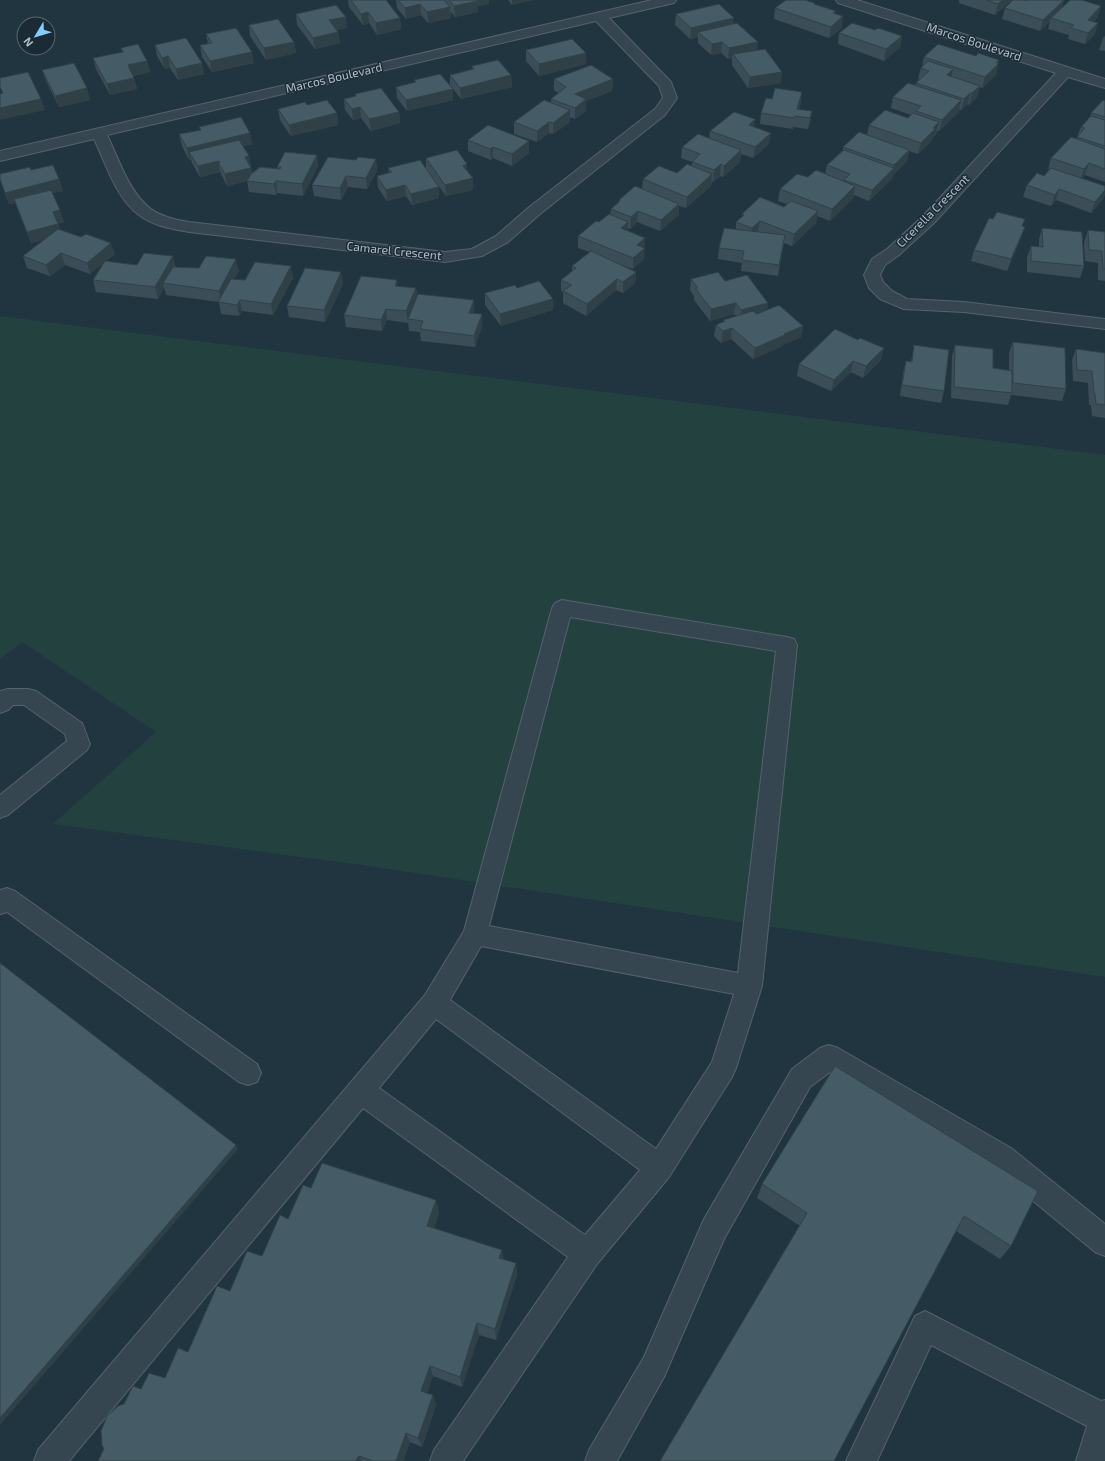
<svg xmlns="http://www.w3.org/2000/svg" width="1105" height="1461" font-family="'Exo 2',sans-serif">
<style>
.green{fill:#23413e}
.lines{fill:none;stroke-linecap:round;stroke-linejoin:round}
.minor-casing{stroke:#54636e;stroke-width:2}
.minor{fill:#364650;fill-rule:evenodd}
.wall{fill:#3b4e58}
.shaded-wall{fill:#304047}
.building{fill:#455b66;stroke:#304047}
.labels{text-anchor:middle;stroke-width:3;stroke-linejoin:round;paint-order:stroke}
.far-street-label{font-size:12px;fill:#b2c0cb;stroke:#1b2b35}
</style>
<rect width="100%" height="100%" fill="#213540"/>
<path class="green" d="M0 316 1105 455V977L362 865 53 824 156 732 22 642 0 659Z"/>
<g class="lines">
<g class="minor-casing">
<path id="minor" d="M652 0H676L674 3 609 18 671 82 677 98 665 115 540 214 508 242 482 256 445 262 189 232C173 229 153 226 139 215 116 198 106 164 94 139L0 161V151ZM596 21 659 86 663 98 655 109 528 208 496 236 472 249 445 252 189 222C176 220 162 217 151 209 129 193 119 159 107 135Z
M836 0H857L1105 79V88L1068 77 934 223 899 255 885 265 880 275 883 282 892 291 907 299 964 302 1105 319V329L964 312 904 309 880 299 869 288 864 275 872 259 887 249 922 217 1056 73 838 3Z
M562 600 787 637 794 639 797 645 762 986 736 1068 732 1077 669 1177 597 1264 463 1461H430L434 1450 568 1257 363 1108 69 1461H34L38 1450 425 995 464 931 552 608 555 603ZM570 617 776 651 738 973 489 926ZM481 946 734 994 712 1062 656 1149 450 1000ZM436 1019 640 1170 585 1235 379 1088Z
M8 689H28L36 691 82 723 90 744 87 750 8 815 0 818V795L67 741 65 734 24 705H13L8 710 0 713V691Z
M7 888 15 891 257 1064 261 1073 257 1082 248 1085 239 1082 7 912 0 914V890Z
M829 1045 838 1048 1011 1148 1105 1224V1256L1095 1252 991 1166 830 1072 810 1087 724 1239 664 1377 617 1461H585L589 1450 644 1357 704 1219 792 1069 820 1048Z
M925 1311 1101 1401 1105 1400V1461H1076L1087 1426 931 1345 877 1461H846L915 1316Z"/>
</g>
<use href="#minor" class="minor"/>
</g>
<path class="wall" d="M348 0H386L400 18 401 29 377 35 369 23 363 25 349 7Z
M396 0H489V4L478 6V12L455 17 451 12V18L428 23 421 15 406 19 397 8Z
M508 0H532L512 5Z
M959 0H1012L995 15 959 3Z
M1064 0 1062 7 1098 17 1094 21 1095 34 1085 44 1068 39 1069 35 1048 29 1050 21 1040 31 1002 19 1005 8 1026 1Z
M814 4 835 14 842 28 829 38 774 19 775 8Z
M296 14 347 28 337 30 338 32 340 43 315 49 297 25Z
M676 14 733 24 757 50 781 83 748 88 732 65V58L728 59 721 53 711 55 698 43V37L690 39 675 25Z
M249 25 294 42 296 53 266 60 250 36Z
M839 33 902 36 900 47 884 61 838 44Z
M206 34 254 63 212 72 202 57 200 45 208 44Z
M1105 36V51L1099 50 1103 38Z
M155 45 204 74 178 80 170 68 165 69 157 56Z
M121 48 147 61 150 72 133 76 134 78 137 89 110 95 96 69 93 58 122 52Z
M526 50 586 53V64L539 76 526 61Z
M976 56 999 60 996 75 982 88 980 87 977 97 969 105 968 104 961 110H959V112L939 131H937L936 134 933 137 932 140 918 154 909 151 907 161 893 175 892 179 869 201 854 195 853 198 830 221 817 216 816 223 792 246 784 243 778 276 741 271 742 263 718 259 719 248 736 229V222L742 217V214L784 207 787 204 778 201 780 189 808 177 825 174 827 165 843 150V147L867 135 869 125 908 118 911 115 891 108 893 97 915 85 916 83 919 79H918L921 68 922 67 924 57Z
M472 66 511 75 512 87 461 99 453 89V100L407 111 397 98 396 87 415 82 414 80 450 86V75L472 69Z
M42 70 90 100 59 107 46 81Z
M554 79H613L612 91 586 101V111L575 119 570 117V122L553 134 549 133 537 142 514 134V122L551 103V99L558 93 554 90Z
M355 94 399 112 400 123 371 131 361 118 353 120 345 110 344 99 355 96Z
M1105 101V182L1085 175 1082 178 1104 198 1091 213 1056 200 1051 206 1023 197 1027 185 1044 176 1049 170 1048 169 1051 158 1076 139 1081 127 1090 117 1091 113Z
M801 103 799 109 812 111 810 123 808 129 793 127V129L760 124 761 113Z
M307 105 337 113 338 125 291 136 280 120 278 109Z
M199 127 250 133 252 144 243 146 249 156 252 173 277 169V167L318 166 303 196 277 193 276 195 249 192 247 181 227 186 220 172 200 177 192 163 191 160H189L182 146 179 134 200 130Z
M754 127 769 144 753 158 741 154 740 162 723 177 720 176 713 182 712 181 711 186 686 208 679 206V215L660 231 637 222 630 229 628 228V231L644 248V259L633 269 616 263 636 272 635 283 623 293 616 290 586 316 563 303V292L561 291V280L572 272V266L590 252 578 248V236L610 215 611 209 619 202V200L642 189 643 179 677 173 692 166V162L681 158 682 147 709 138 710 131Z
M468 140 529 153 512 166 493 158 491 160 468 151Z
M426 158 468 171 473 190 446 196 426 169Z
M376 159 377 171 367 189 348 187 341 200 314 196 312 185 356 160Z
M388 168 439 187V198L412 205 406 196 387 201 378 188 377 176 389 173Z
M31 170 59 179 63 191 52 193 64 222 58 223 60 230 115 254 106 261 137 265 239 271 234 279 245 280 293 278 273 315 242 311 239 316 221 314 219 302 166 295 164 288 158 299 96 292 93 280 103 263 90 274 65 265 50 276 27 268 23 256 43 240 31 243 15 203 9 204 0 180V174Z
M1023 226 1025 227 1021 238 1007 271 971 261 974 250Z
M1042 228 1084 266 1080 278 1027 272V257L1031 246 1039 247V239Z
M1088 230 1105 232V281L1098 280V263L1085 261 1084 242Z
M341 272 343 284 325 322 289 317 287 306Z
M691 279 725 281 768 303 767 310 803 326 801 337 783 345V346L753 359 731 339 721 343 714 336 716 325 723 322V320L736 316 734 314 710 321 694 300V296L690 290Z
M398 286 416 288 417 297 474 300V313L482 314V326L475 347 421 341 420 332 409 331 408 321V323L387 320 382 331 346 327 344 315Z
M517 288 553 310 501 326 485 305V293Z
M858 340 881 360 863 378 851 372 831 391 797 376 799 364Z
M1013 342 1066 389 1062 401 1011 395 1008 405 951 398 952 356 955 345 993 368 1009 370V353Z
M914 345 944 391 941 403 900 396 903 373 906 361 911 362Z
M1076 349 1105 353V418L1092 416 1091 405H1089L1088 383 1073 381 1072 360Z
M835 1066 1011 1246 1000 1259 956 1231 800 1226 757 1198 762 1184Z
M311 1188 436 1200 439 1213 434 1228 502 1250 503 1259 516 1263 517 1275 496 1340 479 1335 462 1387 433 1376 427 1393 433 1395 436 1405 422 1447 410 1442 403 1461H98L124 1404 141 1389 165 1378 188 1352 230 1291 262 1256 288 1219Z"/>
<path class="shaded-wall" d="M474 0H489V4L478 6V12L455 17 454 6Z
M512 0H532L512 5Z
M1002 0H1012L995 15 998 4Z
M1064 0 1061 11 1051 18 1050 21 1040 31 1043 20Z
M420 4 421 15 406 19 405 8Z
M1101 6 1098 17 1085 31 1088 20Z
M450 7 451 18 428 23 427 12Z
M368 12 369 23 363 25 361 14Z
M843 16 842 28 829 38 831 27Z
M346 17 347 28 331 31 329 20Z
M400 18 401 29 377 35 376 23Z
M734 18 732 29 698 32V37L690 39 691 28Z
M1098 23 1095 34 1085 44 1088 33Z
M338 32 340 43 315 49 313 38Z
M902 36 900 47 884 61 886 49Z
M294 42 296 53 266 60 264 48Z
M722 42 721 53 711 55 712 44Z
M758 42 757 53 733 54 732 58 728 59 729 48Z
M252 52 254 63 212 72 210 61Z
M586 53V64L539 76V64Z
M168 56 170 68 165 69 162 58Z
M999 60 996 75 982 88 985 77Z
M147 61 150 72 130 76 128 65Z
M202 63 204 74 178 80 176 69Z
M953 69 951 80 947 75Z
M782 72 781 83 748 88 750 77Z
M511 75 512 87 461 99 460 88Z
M134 78 137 89 110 95 107 84Z
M613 79 612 91 586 101V111L575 119V94Z
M980 86 977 97 969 105 972 93Z
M87 88 90 100 59 107 55 96Z
M453 89V100L407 111 406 100Z
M802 92 801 103 797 116V109Z
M970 93 968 104 961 110 964 99Z
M41 99 45 110 0 120V108Z
M961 100 959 112 939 131 942 120Z
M360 107 361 118 353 120 352 109Z
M570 110V122L553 134V123Z
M812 111 810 123 808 129 810 118Z
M399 112 400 123 371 131 369 119Z
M337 113 338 125 291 136 289 125Z
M755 119 754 131 749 125Z
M549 122V133L537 142V131Z
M939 122 936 134 933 137 932 140 918 154 921 143 933 128Z
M250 133 252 144 194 159 189 152 191 160H189L187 148Z
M771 133 769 144 753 158 755 147Z
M529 141V153L512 166V154Z
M493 147V158L491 160 490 149Z
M741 150 740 162 723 177 724 166Z
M909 150 907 161 893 175 892 179 869 201 872 190 893 169 894 165Z
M317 155 318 166 303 196 302 184Z
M249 156 253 179 227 186 225 174 245 157Z
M376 159 377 171 367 189 366 178Z
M219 161 221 167 218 162 220 172 200 177 198 166Z
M1089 163 1085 175 1080 181 1084 169Z
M467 164 468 176 463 166Z
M721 164 720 176 713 182 714 170Z
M712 174 711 186 686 208 687 197Z
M346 176 348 187 341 200 340 188Z
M473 178V190L446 196 445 185Z
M59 179 63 191 9 204 5 193Z
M276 181 277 193 276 195 274 184Z
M405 185 406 196 387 201 386 190Z
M855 186 853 198 830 221 832 209Z
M439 187V198L412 205 411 194Z
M1059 189 1056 200 1051 206 1055 195Z
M1105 190V195L1104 198 1091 213 1095 202Z
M679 204V215L660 231 661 220Z
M60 210 64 222 57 223 53 212Z
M638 211 637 222 630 229 631 217Z
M818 211 816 223 792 246 794 234Z
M760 221 758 232 751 239 752 228Z
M628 222V233L621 228Z
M58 224 62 236 31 243 27 232Z
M1025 227 1021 238 1007 271 1011 259Z
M785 235 783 247 778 276 779 265Z
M645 238 644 259 633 269V258L637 245Z
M111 243 115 254 90 274 87 263Z
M61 253 65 265 50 276 46 265Z
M173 256 176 268 163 283 164 288 158 299 155 287Z
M236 259 239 271 221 302 219 291Z
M291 266 293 278 273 315 271 304Z
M341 272 343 284 325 322 324 310Z
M636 272 635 283 623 293V282Z
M617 279 616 290 586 316 587 304Z
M397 280 399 292 395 286Z
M416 288 417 300 408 319V323L406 311Z
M553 299V310L501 326 500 314Z
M240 300 242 311 239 316 237 305Z
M474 300V312L470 324 469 313Z
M736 303 734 314 710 321 711 309Z
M768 303 766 315 740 322 741 310Z
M386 309 387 320 382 331 381 320Z
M482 314V326L475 347 474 336Z
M803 326 801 337 783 345V346L753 359 755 348Z
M732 328 731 339 721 343 723 331Z
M884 348 881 360 863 378 866 366Z
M853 361 851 372 831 391 834 380Z
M236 1145 238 1149 0 1425V1418Z
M436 1200 439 1213 430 1239 427 1226Z
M502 1250 503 1263 499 1258Z
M516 1263 517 1275 496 1340 495 1329Z
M477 1323 479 1335 462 1387 460 1377Z
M430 1366 433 1376 424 1401 421 1391Z
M433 1395 436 1405 422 1447 418 1438Z
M406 1433 410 1442 403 1461H396Z
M359 1456 362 1461H355Z"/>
<path class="building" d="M351 0H386L400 18 376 23 368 12 361 14Z
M398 0H444L450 7 427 12 420 4 405 8Z
M449 0H477L478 1 454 6Z
M786 0H805L815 3 814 4 836 11 833 13 843 16 831 27 775 8Z
M986 0H1002L998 4Z
M1013 0H1024L1026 1 1027 0H1064L1043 20 1005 8Z
M1070 0H1082L1101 6 1088 20 1098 23 1088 33 1071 28 1074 25 1051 18Z
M719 4 734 18 691 28 676 14Z
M336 5 346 17 329 20 338 32 313 38 296 14Z
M278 19 294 42 264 48 249 25Z
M737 23 758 42 729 48 722 42 712 44 698 32Z
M852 23 875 30 878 28 902 36 886 49 839 33Z
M236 28 252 52 210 61 200 45 212 43 206 34Z
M186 38 202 63 176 69 168 56 162 58 155 45Z
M572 39 586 53 539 64 526 50Z
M138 44 147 61 128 65 134 78 107 84 93 58 123 52 121 48Z
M938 44 976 56 978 53 999 60 996 63H999L985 77 924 57Z
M765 49 782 72 750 77 733 54Z
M498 60 511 75 460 88 450 75 474 69 472 66Z
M928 61 953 69 947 75 980 86 972 93H970L964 99 916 83 929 71 921 68Z
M74 63 87 88 55 96 42 70Z
M591 65 613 79 575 94 586 99 575 108 551 99 566 87 554 79Z
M28 72 41 99 0 108V94L3 93 0 87V78Z
M440 74 453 89 406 100 396 87 416 82 414 80Z
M908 83 961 100 942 120 916 111 921 106 893 97Z
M381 88 399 112 369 119 360 107 352 109 344 99 356 96 355 94Z
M775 88 802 92 797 109 812 111 810 118 795 116 794 118 761 113 766 98 772 99Z
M327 100 337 113 289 125 278 109 305 102 307 105Z
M544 100 570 110 553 123 549 122 537 131 514 122Z
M1103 100 1105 101V117L1091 113Z
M885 110 908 118 913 113 939 122 933 128 935 129 921 143 869 125Z
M734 112 755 119 749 125 771 133 755 147 710 131Z
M1091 116 1105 120V146L1077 137 1085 128 1081 127Z
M241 117 250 133 187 148 179 134 201 130 199 127Z
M488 125 529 141 512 154 493 147 490 149 468 140Z
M859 132 909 150 894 165 843 147Z
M698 134 741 150 724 166 721 164 714 170 692 162 700 154 682 147Z
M1071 137 1105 149V169L1089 163 1084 169 1051 158Z
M239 140 249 156 245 157 251 168 225 174 218 162H220L219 161 198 166 189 152Z
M457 150 467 164 463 166 473 178 445 185 426 158Z
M844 150 894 168 872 190 844 180 850 174 827 165Z
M285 152 317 155 302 184 276 181 274 184 247 181 251 174 260 167 280 169 281 167H277Z
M328 157 356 160 358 157 376 159 366 178 346 176 340 188 312 185Z
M420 160 439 187 411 194 405 185 386 190 377 176 392 172 388 168Z
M687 164 712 174 687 197 643 179 659 166 677 173Z
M53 165 59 179 5 193 0 179V174L30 167 31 170Z
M1051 168 1105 186V190L1095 202 1059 189 1055 195 1027 185 1037 173 1044 176Z
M816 170 855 186 832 209 780 189 797 174 808 177Z
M635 186 679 204 661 220 638 211 631 217 611 209 620 201 619 200Z
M51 190 60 210 53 212 58 224 27 232 14 199Z
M760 197 784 207 791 201 818 211 794 234 760 221 752 228 736 222 744 215 742 214Z
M997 212 1025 219 1022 226 1025 227 1011 259 974 250 989 218 993 219Z
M609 214 628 222 621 228 645 238 637 245 645 248 633 258 578 236 596 221 599 222Z
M724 228 785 235 779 265 742 260 744 251 719 248Z
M1042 228 1082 232 1084 266 1031 261V246L1043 247Z
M58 229 81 237 86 234 111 243 87 263 61 253 46 265 23 256Z
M1088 230 1105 232V269H1103L1102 251 1089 250Z
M591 251 636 272 623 282 617 279 587 304 563 291 572 285 561 280 576 268 572 266Z
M144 253 173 256 155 287 93 280 105 261 137 265Z
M206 256 236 259 219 291 163 283 173 267 199 268Z
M255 262 291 266 271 304 240 300 237 305 218 302 231 279 245 280Z
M305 268 341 272 324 310 287 306Z
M718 272 725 281 747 275 768 303 741 310 736 303 711 309 695 288H698L691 279Z
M361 276 397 280 395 286 416 288 406 311 386 309 381 320 344 315Z
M539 281 553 299 500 314 485 293 515 285 517 288Z
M418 294 474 300 469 313 482 314 474 336 420 329 423 321 408 319Z
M779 305 803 326 784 334 785 335 755 348 732 328 723 331 716 325 725 321 723 320 753 311 757 314Z
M835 329 858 340 860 338 884 348 866 366 853 361 834 380 799 364Z
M1013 342 1065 348 1066 389 1013 383Z
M914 345 949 350 944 391 902 385 906 361 912 362Z
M955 345 993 349V368L1012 371V393L954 387Z
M1076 349 1105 353V405L1096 404 1095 393H1094L1092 371 1077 370Z
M0 963 236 1145 0 1418Z
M835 1066 1038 1191 1011 1246 964 1216 834 1461H660L807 1213 762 1184Z
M322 1163 436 1200 427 1226 502 1250 499 1258 516 1263 495 1329 477 1323 460 1377 430 1366 421 1391 433 1395 418 1438 406 1433 396 1461H373L359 1456 355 1461H98L104 1449 102 1445 101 1431 107 1416 118 1406 124 1404 133 1386 141 1389 149 1373 165 1378 178 1348 188 1352 217 1286 230 1291 247 1251 262 1256 280 1215 288 1219 303 1185 311 1188Z"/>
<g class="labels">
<g class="far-street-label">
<text transform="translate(974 42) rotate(18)" y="4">Marcos Boulevard</text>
<text transform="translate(334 78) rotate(-13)" y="4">Marcos Boulevard</text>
<text transform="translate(933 211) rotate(-45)" y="4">Cicerella Crescent</text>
<text transform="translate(394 251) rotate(6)" y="4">Camarel Crescent</text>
</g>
</g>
<g transform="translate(36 36) rotate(232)"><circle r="19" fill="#1b2b35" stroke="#576771"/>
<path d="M0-3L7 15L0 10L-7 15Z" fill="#82ccff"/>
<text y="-6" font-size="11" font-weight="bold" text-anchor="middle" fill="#b2c0cb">N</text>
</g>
</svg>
